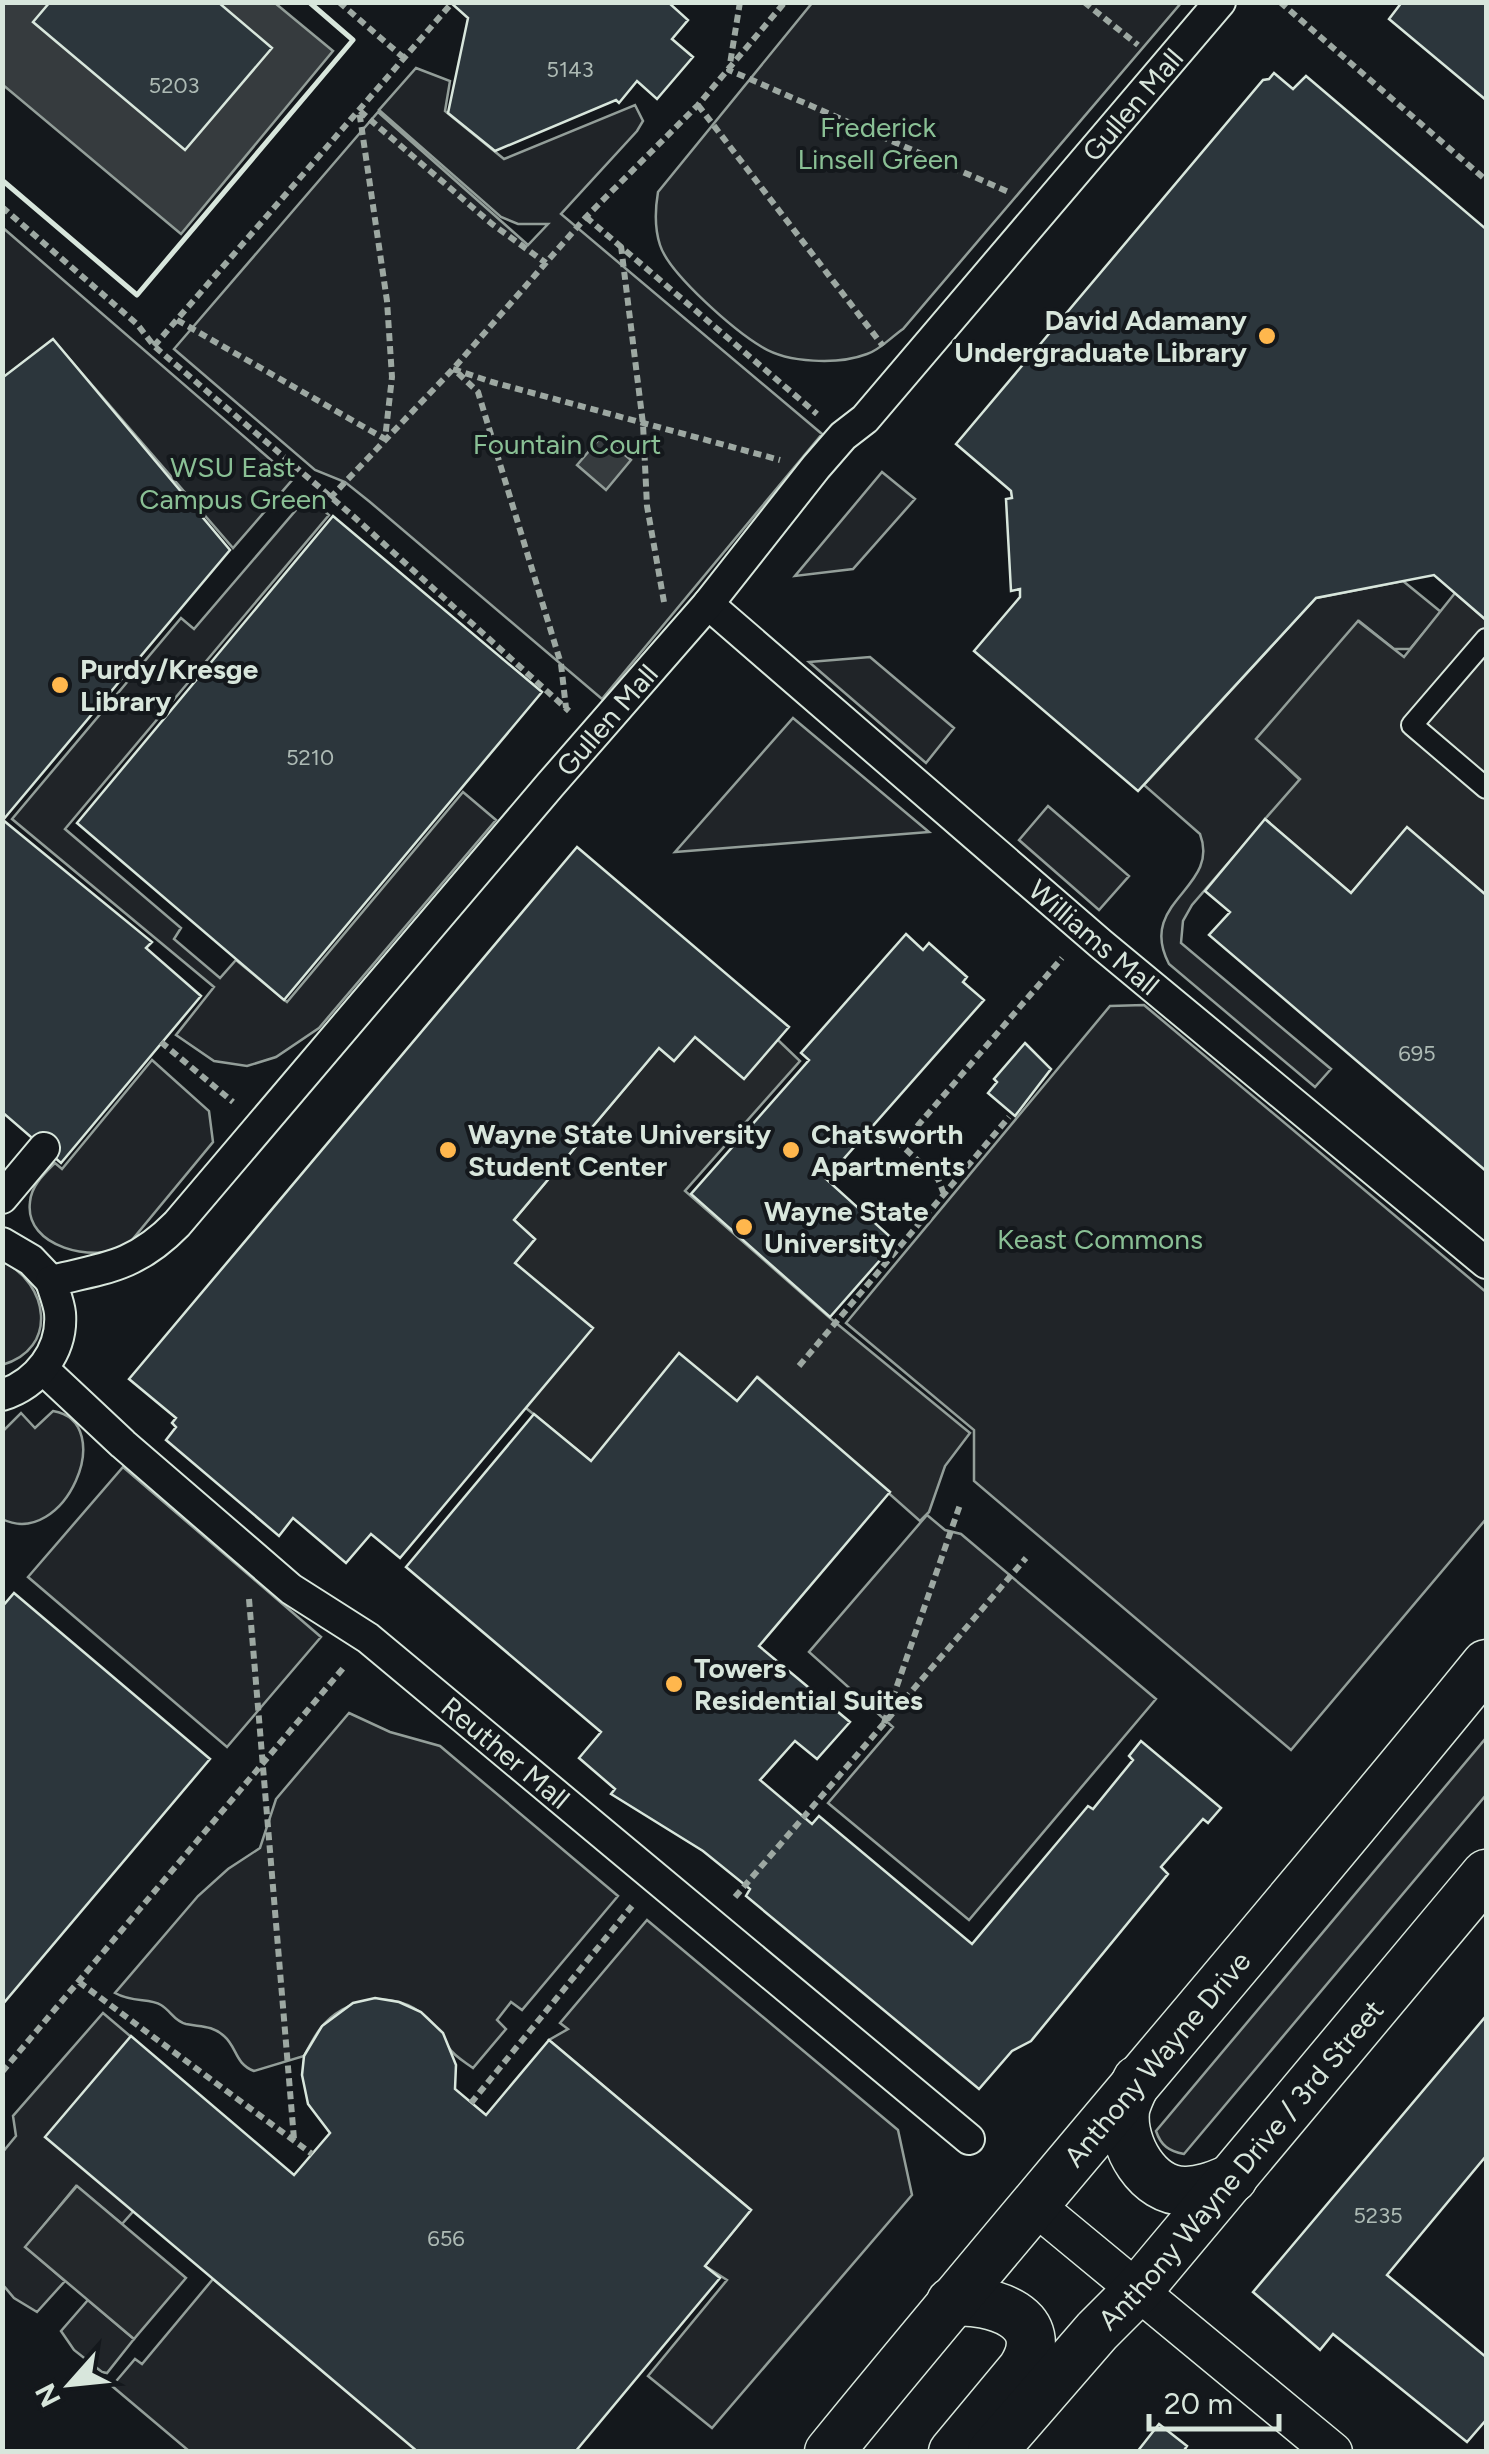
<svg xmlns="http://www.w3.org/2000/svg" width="1489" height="2454" font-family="Figtree,sans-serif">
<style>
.green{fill:#202428;stroke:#939e99;stroke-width:2.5}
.parking{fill:#24282b;stroke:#939e99;stroke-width:2.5}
.water{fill:#363b3e;stroke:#939e99;stroke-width:2.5}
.building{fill:#2c363c;stroke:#d8e6dc;stroke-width:2.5}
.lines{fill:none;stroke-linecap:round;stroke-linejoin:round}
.service-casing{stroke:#d8e6dc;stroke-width:24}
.pedestrian-casing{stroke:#d8e6dc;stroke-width:34}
.minor-casing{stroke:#d8e6dc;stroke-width:41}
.tertiary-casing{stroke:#d8e6dc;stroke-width:51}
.path{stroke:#9da8a2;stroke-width:6;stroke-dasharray:8 5;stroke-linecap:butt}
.service{stroke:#14181c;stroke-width:20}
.pedestrian{stroke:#14181c;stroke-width:30}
.minor{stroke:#14181c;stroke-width:38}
.tertiary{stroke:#14181c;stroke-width:48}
.wall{stroke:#d8e6dc;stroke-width:5}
.poi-dot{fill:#ffb74d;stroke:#14181c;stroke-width:4}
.labels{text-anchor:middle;stroke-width:8;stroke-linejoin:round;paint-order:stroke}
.number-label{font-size:22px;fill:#adbab4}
.street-label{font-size:28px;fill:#d8e6dc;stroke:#14181c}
.park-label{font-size:28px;fill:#8ac095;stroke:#14181c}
.poi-label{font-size:28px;font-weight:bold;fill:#d8e6dc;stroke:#14181c;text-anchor:start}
</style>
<rect width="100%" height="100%" fill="#14181c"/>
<path class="green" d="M812 3V2L1181 3 903 329C890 338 880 350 867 354 838 365 788 363 762 347 735 331 669 274 660 245 654 227 655 210 658 192Z
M416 68 450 81 445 111 504 159 635 105 643 121 637 131 561 214 822 434 602 699 370 502 345 482 315 470 174 349 378 112 528 245 548 224H518L501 217 379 110Z
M2 227 293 479 233 548 53 340 3 378Z
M882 472 915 499 853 569 795 576Z
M308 496 329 515 65 829 181 928 174 939 220 978 236 960 287 1002 463 792 496 820 319 1028 276 1057 247 1066 214 1061 176 1035 214 987 12 819 181 618 194 629Z
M1403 581 1441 612 1410 649H1394L1359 621 1257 739 1300 780 1192 905 1183 921 1181 943 1331 1069 1315 1087 1169 964C1136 901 1221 889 1200 834L1144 785 1316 598Z
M870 657 954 728 926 763 809 662Z
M793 718 929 832 675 852Z
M1048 806 1129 876 1099 910 1019 840Z
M1144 1005 1486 1292V1519L1291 1750 974 1481V1430L846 1323 1110 1006Z
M152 1060 209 1111 213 1142 127 1246C95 1263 24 1248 30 1202 31 1186 44 1174 55 1163L62 1169Z
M2 1261C49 1283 59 1349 2 1365Z
M53 1411C119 1422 65 1550 2 1519L3 1431 21 1413 35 1428Z
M123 1467 321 1637 227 1747 28 1577Z
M927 1515 945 1530 961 1534 1156 1699 969 1920 828 1803 893 1727 809 1652Z
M349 1713 390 1732 440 1746 618 1896 522 2010 511 2002 497 2020 506 2029 473 2068C465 2062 454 2056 449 2048 441 2036 437 2027 426 2017 395 1988 344 1997 320 2029 314 2037 309 2047 304 2056L254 2071C235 2064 237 2047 224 2036 212 2025 200 2027 186 2024 174 2021 171 2011 161 2005 149 1998 133 2003 115 1993L198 1896 228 1869 260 1848 276 1799Z
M1486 1738V1795L1184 2154C1169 2151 1161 2146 1156 2131Z
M647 1920 898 2130 912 2195 712 2428 648 2376 727 2280 705 2266 751 2210 549 2040 568 2029 560 2023Z
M103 2013 136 2041 138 2206 122 2224 76 2186 26 2247 65 2281 37 2312 14 2298 3 2285 2 2153 16 2136 13 2116Z
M213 2279 418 2451H189L112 2386 135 2359 142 2364Z
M88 2300 134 2339 107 2373 102 2372 74 2350 61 2331Z"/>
<path class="parking" d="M1455 593 1486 620V895L1407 828 1351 893 1265 819 1300 779 1256 739 1358 621 1404 657Z
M695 1037 777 1039 800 1061 685 1191 830 1318 970 1433 945 1466 929 1512 920 1521 758 1377 737 1401 591 1461 526 1408 515 1263 535 1239 514 1220 659 1048 674 1061Z
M77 2186 186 2278 134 2339 25 2247Z"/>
<path class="water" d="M2 3H275L333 51 181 234 3 85Z
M602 436 631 460 606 490 577 465Z"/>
<path class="building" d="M50 2H218L272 48 185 150 33 22Z
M450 2H668L688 20 672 39 693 57 657 99 637 81 619 103 616 100 495 151 448 113 468 18Z
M1402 2H1486V100L1389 19Z
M1274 73 1293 89 1306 76 1486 229V620L1434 575 1316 598 1138 791 974 651 1020 597V589L1011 591 1006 499 1012 498 1011 491 956 444 1263 80 1269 79Z
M53 339 230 550 3 820 152 942 146 948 201 996 61 1163 2 1112V378Z
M333 516 542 692 284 1000 77 823Z
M1265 819 1351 893 1407 827 1486 895V1171L1209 935 1230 912 1205 891Z
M577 847 789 1027 744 1079 695 1037 674 1061 659 1048 514 1220 535 1239 515 1263 593 1328 400 1558 371 1534 346 1563 293 1518 279 1536 166 1440 176 1427 172 1423 176 1418 129 1379Z
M906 934 923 950 929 943 967 977 963 982 984 1000 826 1179 896 1242 830 1317 691 1194 809 1060 801 1053Z
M1025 1043 1051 1069 1015 1116 988 1093 997 1082 994 1079Z
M679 1353 737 1401 757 1377 890 1492 759 1646 850 1722 817 1759 795 1741 760 1780 812 1824 819 1816 972 1944 1088 1806 1093 1809 1133 1760 1129 1756 1141 1741 1221 1808 1208 1823 1203 1819 1161 1867 1168 1874 1031 2041 1012 2051 979 2089 746 1896 750 1889 703 1851 611 1794 615 1789 579 1758 601 1732 406 1567 534 1414 591 1461Z
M14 1593 210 1759 2 2005V1607Z
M375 1998 399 2002 421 2012 443 2033 456 2065 455 2089 486 2115 549 2040 751 2210 705 2266 720 2278 575 2452H418L45 2137 131 2036 294 2175 330 2133 308 2104 302 2075 304 2056 322 2026 353 2003Z
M1486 2016V2156L1387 2275 1486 2357V2420L1467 2442 1333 2334 1320 2350 1253 2292Z
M1159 2424 1187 2446 1183 2452H1137Z"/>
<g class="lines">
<g class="service-casing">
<path id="service" d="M1486 639 1412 725 1486 788"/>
</g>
<g class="pedestrian-casing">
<g id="pedestrian">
<path id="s1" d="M708 604 1101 944 1486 1263"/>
<path d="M2 1198 44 1148"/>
<path d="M2 1243 31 1260 51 1281"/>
<path id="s2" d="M43 1369 123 1444 291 1589 368 1638 969 2139"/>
<path id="s3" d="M2 1395C37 1384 63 1351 60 1313 59 1303 54 1291 51 1281 106 1268 136 1266 177 1224L550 785 708 604 816 467 843 436 865 419 1220 2"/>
</g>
</g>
<g class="minor-casing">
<path id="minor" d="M1033 2204 1333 2452"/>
</g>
<g class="tertiary-casing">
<g id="tertiary">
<path d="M1137 2080C1133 2089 1127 2100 1125 2110 1121 2145 1148 2192 1186 2191 1203 2191 1218 2184 1233 2178"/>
<path d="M951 2302C992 2298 1054 2318 1022 2369L953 2452"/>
<path id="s4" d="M829 2452C1045 2187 1271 1929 1486 1664"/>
<path id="s5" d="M992 2452 1097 2331 1138 2290 1486 1874"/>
</g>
</g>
<path class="path" d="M339 2 404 58
M740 2 729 70 1011 193
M1084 2 1138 45
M1280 2 1486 180
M698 105 883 346
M360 111 492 224 546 263
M2 207 137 324 154 346 353 516 569 711
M586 217 817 414
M621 246 643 424 647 506 664 602
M177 320 385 439 392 377 387 301 359 110
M154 346 451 4
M453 369 492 382 780 460
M458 373 478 392 561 664 566 708
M330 498 453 369 586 217 698 105 785 2
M161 1042 233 1102
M944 1194 938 1179 901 1145 1062 958
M799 1366 1009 1117
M249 1599 294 2139
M884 1723 961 1502
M735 1897 1026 1558
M79 1982 312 2154
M2 2072 345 1666
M471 2103 632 1906"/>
<use href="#service" class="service"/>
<use href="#pedestrian" class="pedestrian"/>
<use href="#minor" class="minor"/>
<use href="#tertiary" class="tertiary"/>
<path class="wall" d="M2 180 137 295 353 40 309 2"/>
</g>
<g class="poi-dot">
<circle cx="1267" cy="336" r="10"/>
<circle cx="60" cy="685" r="10"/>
<circle cx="448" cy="1150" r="10"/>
<circle cx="791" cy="1150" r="10"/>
<circle cx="744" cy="1227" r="10"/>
<circle cx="674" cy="1684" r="10"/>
</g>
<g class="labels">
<g class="number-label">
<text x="570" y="77">5143</text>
<text x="174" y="93">5203</text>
<text x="310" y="765">5210</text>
<text x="1417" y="1061">695</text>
<text x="1378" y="2223">5235</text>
<text x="446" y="2246">656</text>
</g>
<g class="street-label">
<text dy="10" stroke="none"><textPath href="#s3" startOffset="1755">Gullen Mall</textPath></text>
<text dy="10" stroke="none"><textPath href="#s3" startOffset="945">Gullen Mall</textPath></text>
<text dy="10" stroke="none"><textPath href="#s1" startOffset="510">Williams Mall</textPath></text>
<text dy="10" stroke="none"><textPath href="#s2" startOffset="602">Reuther Mall</textPath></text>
<text dy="10" stroke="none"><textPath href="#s4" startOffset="512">Anthony Wayne Drive</textPath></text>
<text dy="10" stroke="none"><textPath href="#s5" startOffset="380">Anthony Wayne Drive / 3rd Street</textPath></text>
</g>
<g class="park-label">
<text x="878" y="137">Frederick<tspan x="878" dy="32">Linsell Green</tspan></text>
<text x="567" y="454">Fountain Court</text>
<text x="233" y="477">WSU East<tspan x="233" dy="32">Campus Green</tspan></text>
<text x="1100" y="1249">Keast Commons</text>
</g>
<g class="poi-label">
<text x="1247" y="330" text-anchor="end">David Adamany<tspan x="1247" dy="32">Undergraduate Library</tspan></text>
<text x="80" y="679">Purdy/Kresge<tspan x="80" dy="32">Library</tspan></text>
<text x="468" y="1144">Wayne State University<tspan x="468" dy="32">Student Center</tspan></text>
<text x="811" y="1144">Chatsworth<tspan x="811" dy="32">Apartments</tspan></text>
<text x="764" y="1221">Wayne State<tspan x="764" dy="32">University</tspan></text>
<text x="694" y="1678">Towers<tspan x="694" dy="32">Residential Suites</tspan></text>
</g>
</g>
<rect width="1489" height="2454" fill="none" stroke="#d8e6dc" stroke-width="10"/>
<g transform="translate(70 2384) rotate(243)" stroke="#14181c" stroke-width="8" paint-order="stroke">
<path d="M0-8L18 38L0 25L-18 38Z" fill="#d8e6dc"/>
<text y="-15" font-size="28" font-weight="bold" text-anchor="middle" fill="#d8e6dc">N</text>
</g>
<path d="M1149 2414v15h130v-15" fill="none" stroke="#d8e6dc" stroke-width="5"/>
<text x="1164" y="2414" font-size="30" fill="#d8e6dc" stroke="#14181c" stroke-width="8" paint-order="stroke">20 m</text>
</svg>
